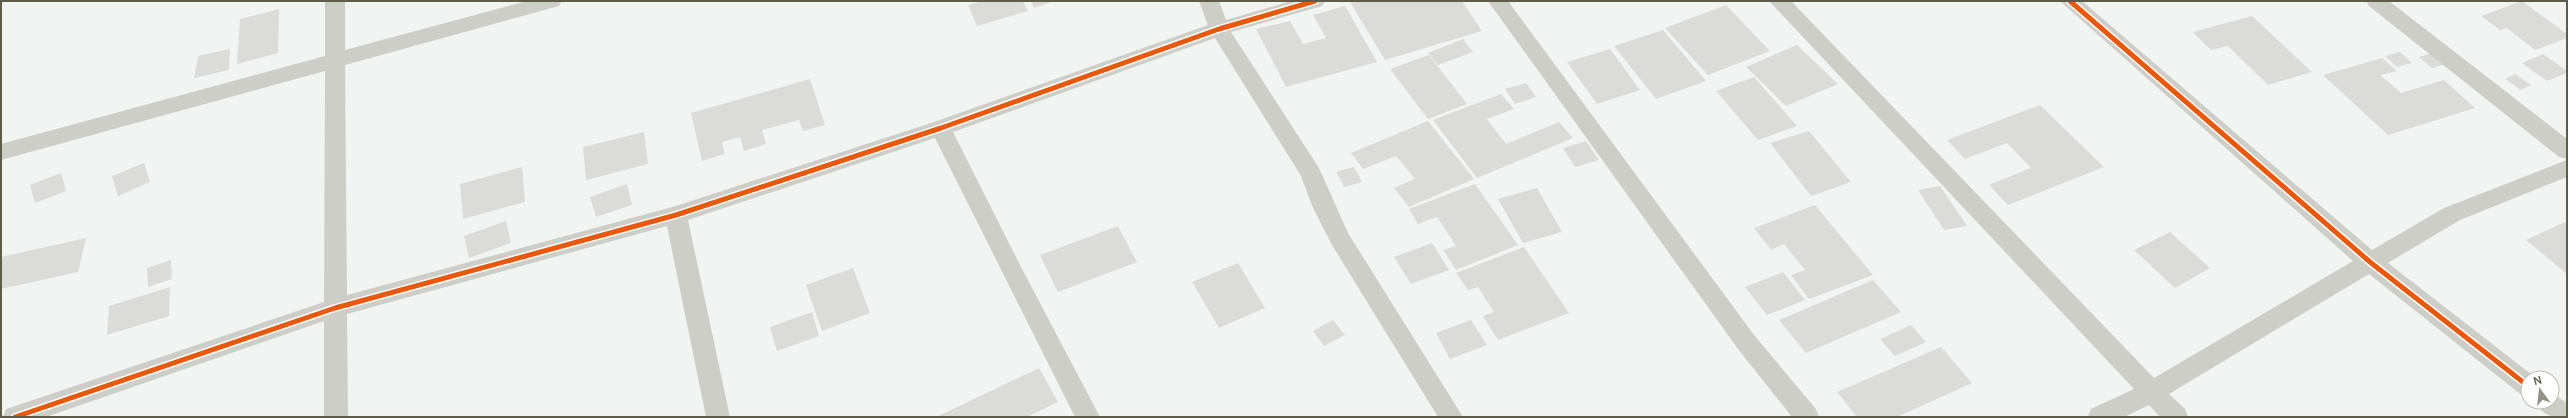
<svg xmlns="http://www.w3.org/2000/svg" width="2568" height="418" font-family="Manrope,sans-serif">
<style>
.building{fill:#dbdcda}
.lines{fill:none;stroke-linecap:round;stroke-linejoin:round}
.minor{fill:#cecec9;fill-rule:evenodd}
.cycleway-casing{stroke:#fff;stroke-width:8}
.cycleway{stroke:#e8590c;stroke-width:5}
</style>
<rect width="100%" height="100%" fill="#f2f3f3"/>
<path class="building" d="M982 1H1023L1028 11 977 26 968 5Z
M1031 1H1054L1034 8Z
M1355 1H1462L1482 31 1385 60 1350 2Z
M2522 1 2567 34V38L2535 50 2507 28 2500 30 2481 16Z
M1726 5 1770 51 1708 75 1665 28Z
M1345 6 1377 62 1286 87 1256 29 1290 21 1303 44 1326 38 1313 15Z
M279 9 278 53 237 64 240 19Z
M2252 16 2312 72 2268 85 2228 46 2211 50 2193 32Z
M1663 30 1706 81 1656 99 1614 46Z
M1463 39 1473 52 1438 65 1428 53Z
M1797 45 1838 84 1786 106 1746 67Z
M230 49 229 70 194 78 198 56Z
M1610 49 1640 90 1597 104 1567 62Z
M2400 52 2412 63 2397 67 2385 56Z
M2435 52 2449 63 2432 68 2419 57Z
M2543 54 2567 71V73L2547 81 2522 63Z
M1429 55 1467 104 1428 119 1390 69Z
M2382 58 2397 71 2380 75 2401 93 2444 80 2475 108 2388 135 2323 75Z
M2515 74 2531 85 2521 90 2505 79Z
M1754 77 1797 126 1758 140 1716 91Z
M810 79 825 125 803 131 799 120 762 130 766 144 744 151 740 137 722 142 725 154 702 161 691 113Z
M1526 83 1536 97 1515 104 1505 89Z
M1501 94 1514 109 1487 119 1506 144 1559 122 1573 138 1477 178 1433 120Z
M2040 105 2104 167 2008 205 1989 185 2031 168 2007 143 1965 159 1947 140Z
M1428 121 1474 179 1409 207 1394 188 1415 179 1396 156 1363 169 1351 153Z
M1809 131 1851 182 1811 196 1770 143Z
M644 132 648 164 586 180 583 147Z
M1586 141 1599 160 1575 167 1563 148Z
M144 163 150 182 118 196 112 176Z
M522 167 525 202 463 219 460 184Z
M1354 167 1362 182 1344 187 1336 172Z
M61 173 66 191 35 203 30 185Z
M627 184 632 205 596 217 590 197Z
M1475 184 1518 245 1456 270 1443 250 1456 246 1437 217 1418 224 1409 209Z
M1940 186 1967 226 1944 230 1918 190Z
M1537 188 1562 232 1523 243 1498 199Z
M1815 205 1873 275 1809 299 1791 275 1805 270 1784 244 1771 250 1754 228Z
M506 221 511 243 469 258 464 236Z
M2565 222 2567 224V274L2526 240Z
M1118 226 1137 262 1058 292 1040 255Z
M2170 232 2210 268 2175 288 2134 250Z
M86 238 78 272 1 289V257Z
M1432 243 1449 270 1411 284 1394 257Z
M1524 247 1569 313 1498 340 1483 316 1494 312 1478 287 1468 290 1456 273Z
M171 260 172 279 148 287 147 268Z
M1238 263 1265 308 1219 328 1192 282Z
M853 268 870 313 822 331 806 285Z
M1783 272 1805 300 1767 315 1745 287Z
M1873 280 1901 312 1806 353 1779 320Z
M170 287 169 316 107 335 109 306Z
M812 312 819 336 777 351 770 327Z
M1333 320 1345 335 1324 346 1313 331Z
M1471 320 1487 345 1450 359 1436 333Z
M1911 325 1926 342 1895 356 1880 339Z
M1941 347 1972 383 1897 417H1857L1837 392Z
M1039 368 1058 402 1027 417H936Z"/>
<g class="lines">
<path class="minor" d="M325 1H345V50L527 1H562L559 6 345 65 347 295 676 206 934 122 1208 25 1199 1H1219L1226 20 1291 1H1325L1322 6 1231 32 1319 168 1348 233 1463 417H1438L1332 245 1313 208 1301 176 1215 38 953 132 1020 265 1100 417H1075L935 138 688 220 730 417H706L667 226 347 314 348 417H324V321L46 417H3L6 409 15 406 324 302 325 71 1 160V144L325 56Z
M1488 1H1508L1754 335 1816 409 1819 417H1792L1738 349Z
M1769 1H1791L2154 378 2353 261 2060 1H2082L2372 250 2444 208 2567 160V177L2460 220 2388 263 2536 378H2528V396L2519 393 2369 274 2169 394 2185 409 2188 417H2160L2149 405 2124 417H2088L2091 409 2134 389Z
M2366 1H2389L2567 139V159L2559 157 2369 6Z
M2552 393 2567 403V417C2552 417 2543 417 2536 402H2552Z"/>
<g class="cycleway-casing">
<path id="cycleway" d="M2070 1 2370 262 2528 386
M15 417 335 308 676 215 941 128 1219 29 1315 1"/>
</g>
<use href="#cycleway" class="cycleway"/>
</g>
<rect width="2568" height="418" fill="none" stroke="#5f5c49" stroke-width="4"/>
<g transform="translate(2540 390) rotate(345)"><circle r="19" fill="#ffffff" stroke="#bfbeb6"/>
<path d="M0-3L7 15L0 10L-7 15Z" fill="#929184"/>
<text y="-6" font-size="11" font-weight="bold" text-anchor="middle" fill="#5f5c49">N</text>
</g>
</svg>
